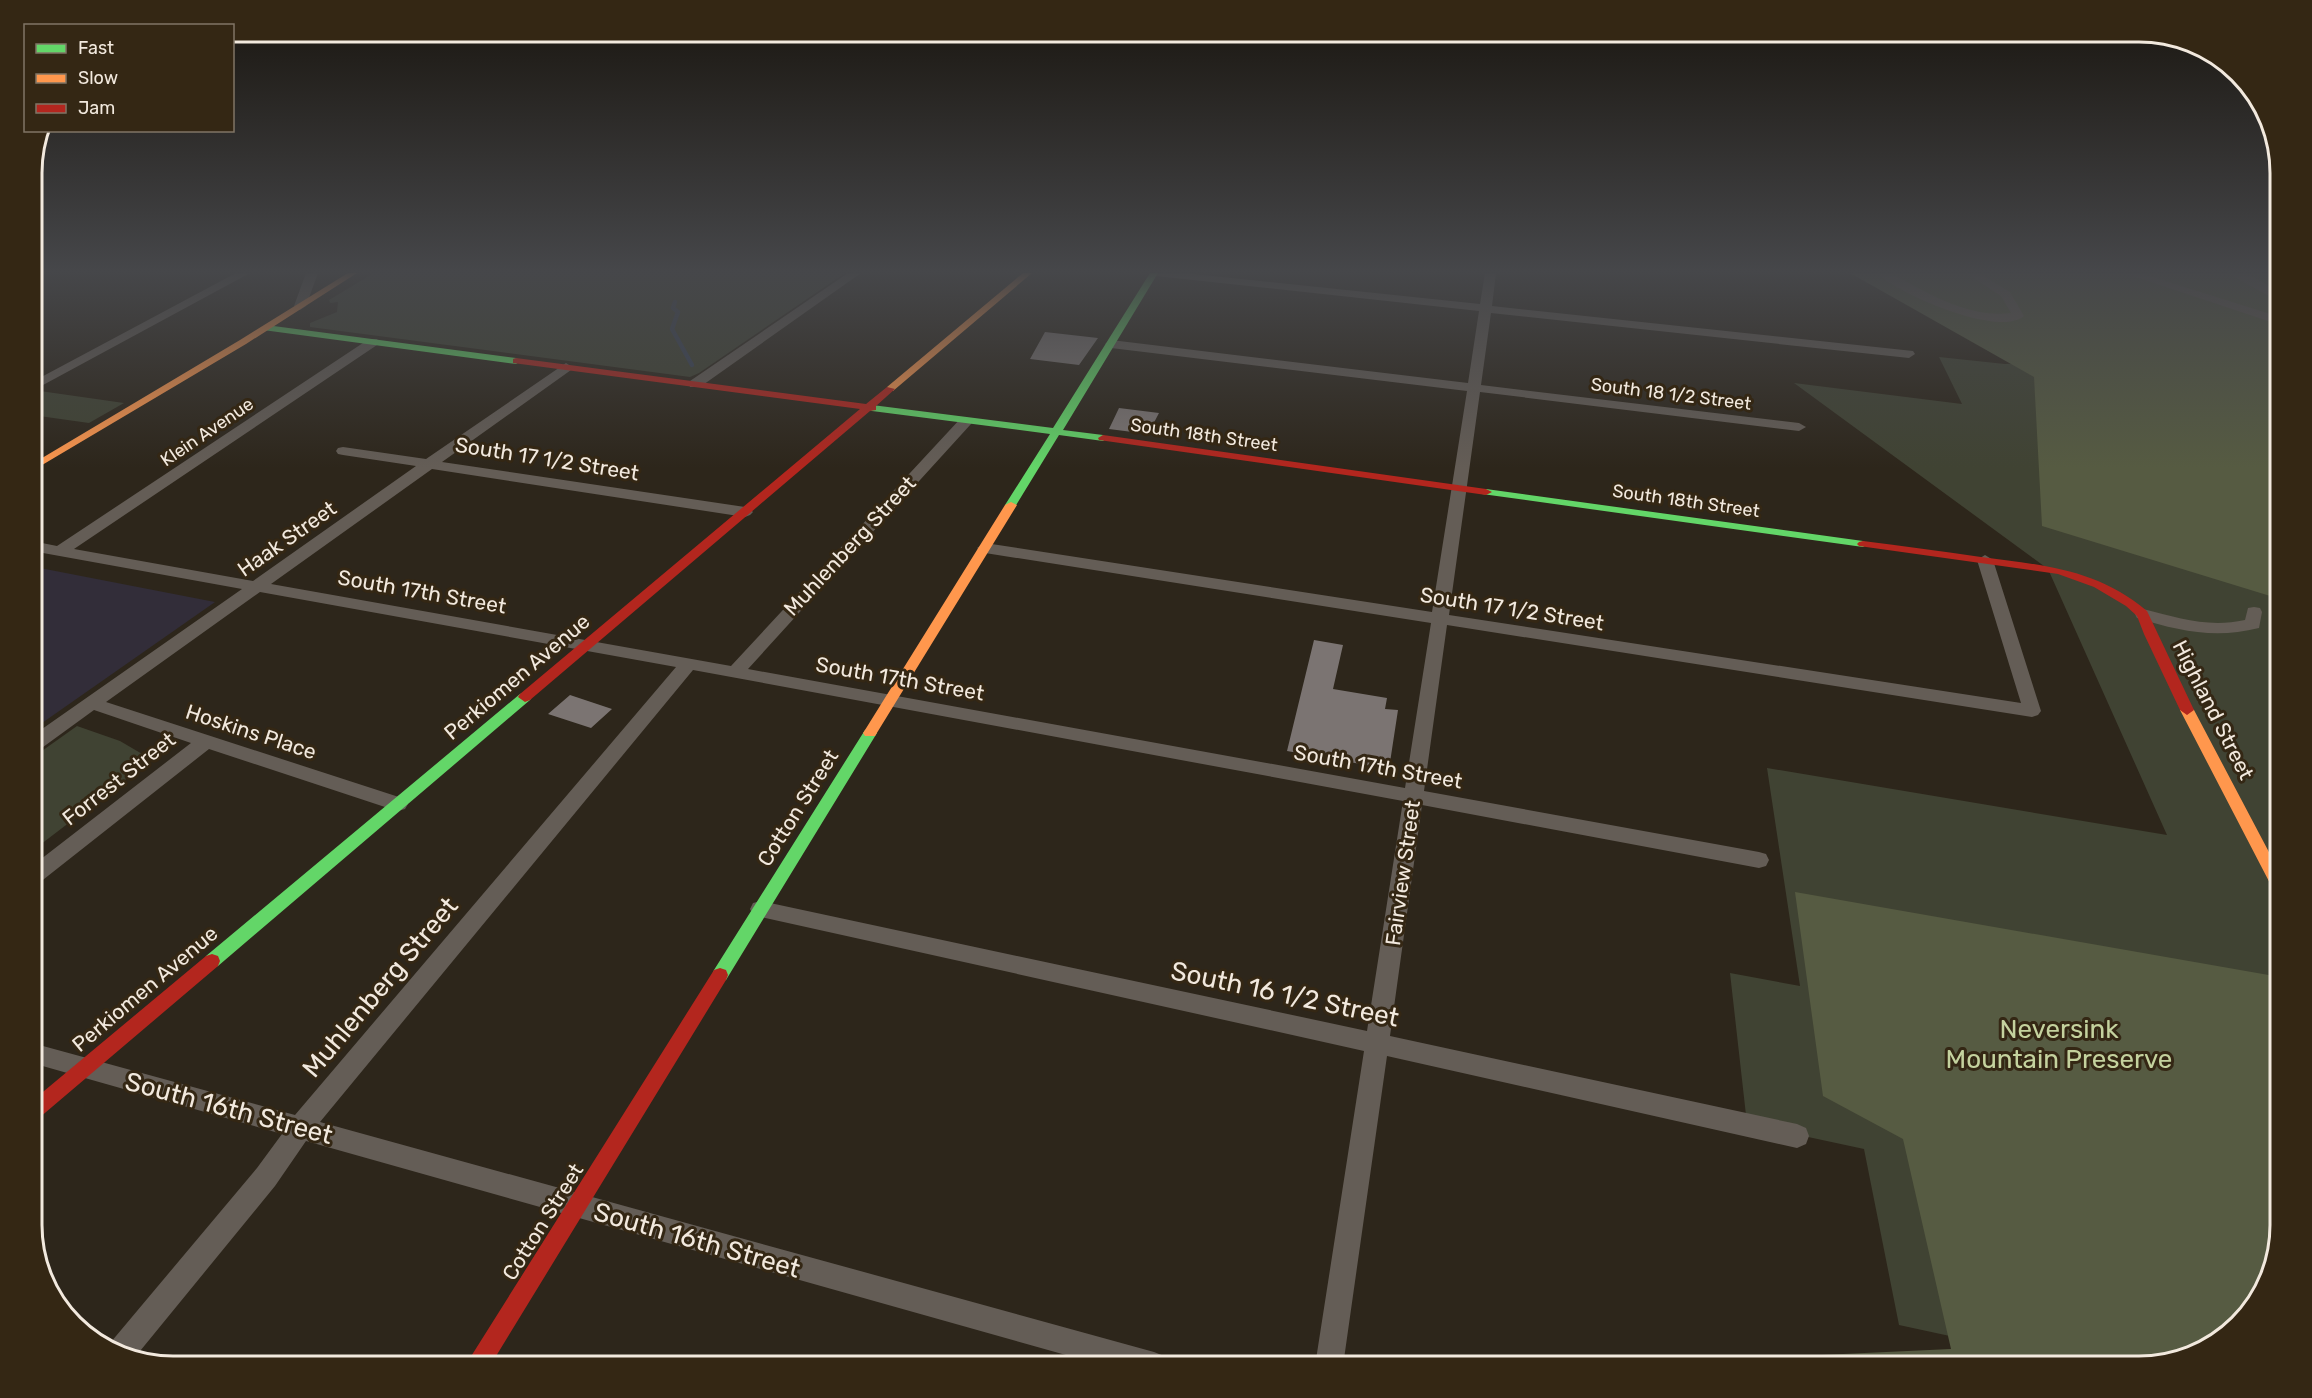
<svg xmlns="http://www.w3.org/2000/svg" width="2312" height="1398" font-family="Rubik,sans-serif">
<style>
.education{fill:#322d39}
.green{fill:#404333}
.forest{fill:#565b42}
.lines{fill:none;stroke-linecap:round;stroke-linejoin:round}
.stream{stroke:#3a4458;stroke-width:4.5}
.building{fill:#7b7472}
.street{fill:#645d56;fill-rule:evenodd}
.fast{fill:#63d668;fill-rule:evenodd}
.slow{fill:#ff974d;fill-rule:evenodd}
.jam{fill:#b3261e;fill-rule:evenodd}
.labels{text-anchor:middle;stroke-width:6;stroke-linejoin:round;paint-order:stroke}
.far-street-label{font-size:18px;fill:#f2e9de;stroke:#342714}
.street-label{font-size:21px;fill:#f2e9de;stroke:#342714}
.near-street-label{font-size:26px;fill:#f2e9de;stroke:#342714}
.near-park-label{font-size:26px;fill:#c4d29e;stroke:#342714}
.rim{fill:none;stroke:#f2e9de;stroke-width:3}
</style>
<rect width="100%" height="100%" fill="#2d261b"/>
<path class="education" d="M40 568 215 602 32 730V573Z"/>
<path class="green" d="M374 273H845L699 373 690 377 310 327V323L337 312 338 302 330 303 329 300Z
M2280 273V1225L2261 1296 2210 1347 2139 1366 1996 1346 1899 1325 1864 1149 1747 1124 1730 973 1800 986 1767 768 2167 835 2048 569 1794 383 1962 404 1939 357 2005 364 2025 363Z
M40 391 124 403 89 423 32 415V396Z
M77 726 120 741 149 758 150 761 32 851V758Z"/>
<path class="forest" d="M1850 273H2280V599L2042 526 2034 377Z
M1795 892 2280 977V1225L2261 1296 2210 1347 2139 1366H1713L1712 1360 1951 1349 1903 1139 1823 1096Z"/>
<g class="lines">
<path class="stream" d="M675 302 673 308 678 312 672 329 692 365"/>
</g>
<path class="building" d="M1045 332 1098 338 1079 365 1030 359Z
M1119 408 1159 413 1148 434 1109 429Z
M1314 640 1343 645 1333 689 1387 698 1385 709 1398 710 1389 769 1287 751Z
M570 695 612 709 591 728 548 714Z"/>
<g class="lines">
<path class="street" d="M236 273H250L32 391V382Z
M306 273H318L306 306 300 310 294 306Z
M848 273H861L700 387H690L689 384 690 381Z
M1150 273H1184L1480 304 1485 273H1496L1492 306 1913 351 1915 354 1909 358 1491 313 1481 385 1799 423 1806 427 1799 431 1480 392 1449 615 2021 703 1977 560 1985 555 1993 560 2041 711 2038 715 2032 717 1447 625 1424 791 1759 852 1766 854 1769 860 1766 866 1759 868 1422 805 1390 1036 1797 1124 1806 1128 1809 1136 1806 1144 1797 1148 1387 1056 1343 1366H1315L1364 1051 761 917 753 915 750 909 753 903 761 901 1367 1031 1403 801 693 670 320 1122 1154 1352 1164 1356 1168 1366H1105L306 1141 275 1186 136 1356 108 1349 111 1342 257 1168 282 1134 32 1063V1043L295 1115 676 667 260 592 106 702 405 799 408 804 405 809 398 811 391 809 209 749 39 883 32 885V866L191 743 94 710 39 750 32 752V736L242 589 32 551V541L57 546 369 339H377L379 342 377 345 74 549 253 581 416 466 343 455 338 454 336 451 338 448 343 447 426 459 566 363 572 367 571 370 442 462 745 507 750 509 753 512 750 515 745 517 432 469 271 584 731 666 961 418H971L973 421 971 424 748 669 1405 788 1431 623 985 553 977 548 985 543 1432 612 1467 391 1111 348 1105 344 1111 340 1468 383 1479 311 1156 276Z
M1877 273C1894 272 1906 282 1920 289 1948 304 1979 317 2011 313L2001 296 1966 273H1979L2010 292 2024 316C1999 338 1898 294 1877 273Z
M2124 273H2140L2280 317V325Z
M2227 273C2248 271 2264 282 2280 294V302Z
M2254 607 2260 608 2262 612 2259 628C2215 639 2179 631 2137 618L2135 614 2137 610 2143 609C2179 618 2208 628 2245 620L2248 608Z"/>
<path class="fast" d="M1150 273H1158L1063 430 1103 435 1108 438 1103 441 1059 435 1015 507H1007L1005 505 1050 434 872 411 867 408 872 405 1053 428Z
M266 325 516 358 521 361 516 364 263 330 261 328Z
M1486 489 1863 541 1869 544 1863 547 1482 494V490Z
M525 692 532 697 530 700 218 966 212 968 206 966 204 961 206 956 520 694Z
M870 728 877 733 726 980 720 982 714 980 712 975 714 970 865 730Z"/>
<path class="slow" d="M348 273H357L246 344 32 471V464L240 340Z
M1023 273H1032L893 391H887V387Z
M1011 502 1017 505 875 736H865L863 733 865 730 1005 505Z
M2187 705 2194 710 2280 873V893L2274 891 2180 710Z"/>
<path class="jam" d="M516 358 866 404 887 387 895 389 876 406V410L870 411 530 700 525 702 518 697 520 694 860 409 513 363V359Z
M1103 435 1486 489 1492 492 1486 495 1099 440 1098 438Z
M1863 541C1902 546 1942 551 1981 557 2043 565 2097 569 2147 611L2194 710 2187 715 2180 710 2144 634 2137 616 2126 606 2094 587 2058 574 1859 546 1857 544 1859 542Z
M212 954 218 956 220 961 218 966 39 1118 32 1120V1101L206 956Z
M720 968 726 970 728 975 726 980 490 1366H467L470 1358 714 970Z"/>
</g>
<linearGradient id="sky" x2="0" y2="1"><stop stop-color="#19150f"/><stop offset="0.58" stop-color="#46474a"/><stop offset="1" stop-color="#46474a" stop-opacity="0"/></linearGradient>
<rect width="2312" height="468" fill="url(#sky)"/>
<g class="labels">
<g class="far-street-label">
<text transform="translate(1671 394) rotate(7)" y="6">South 18 1/2 Street</text>
<text transform="translate(207 432) rotate(-34)" y="6">Klein Avenue</text>
<text transform="translate(1204 435) rotate(8)" y="6">South 18th Street</text>
<text transform="translate(1686 501) rotate(8)" y="6">South 18th Street</text>
</g>
<g class="street-label">
<text transform="translate(547 459) rotate(9)" y="7">South 17 1/2 Street</text>
<text transform="translate(287 539) rotate(-35)" y="7">Haak Street</text>
<text transform="translate(850 546) rotate(-47)" y="7">Muhlenberg Street</text>
<text transform="translate(422 592) rotate(10)" y="7">South 17th Street</text>
<text transform="translate(1512 609) rotate(9)" y="7">South 17 1/2 Street</text>
<text transform="translate(517 677) rotate(-40)" y="7">Perkiomen Avenue</text>
<text transform="translate(900 679) rotate(10)" y="7">South 17th Street</text>
<text transform="translate(2213 710) rotate(63)" y="7">Highland Street</text>
<text transform="translate(251 732) rotate(18)" y="7">Hoskins Place</text>
<text transform="translate(1378 767) rotate(10)" y="7">South 17th Street</text>
<text transform="translate(119 779) rotate(-38)" y="7">Forrest Street</text>
<text transform="translate(798 808) rotate(-58)" y="7">Cotton Street</text>
<text transform="translate(1403 873) rotate(-82)" y="7">Fairview Street</text>
<text transform="translate(145 989) rotate(-40)" y="7">Perkiomen Avenue</text>
<text transform="translate(543 1222) rotate(-58)" y="7">Cotton Street</text>
</g>
<g class="near-street-label">
<text transform="translate(380 987) rotate(-50)" y="9">Muhlenberg Street</text>
<text transform="translate(1285 994) rotate(12)" y="9">South 16 1/2 Street</text>
<text transform="translate(229 1108) rotate(15)" y="9">South 16th Street</text>
<text transform="translate(697 1240) rotate(16)" y="9">South 16th Street</text>
</g>
<g class="near-park-label">
<text x="2059" y="1038">Neversink<tspan x="2059" dy="30">Mountain Preserve</tspan></text>
</g>
</g>
<path d="M0 0H2312V1398H0ZM173 42H2139A131 131 0 0 1 2270 173V1225A131 131 0 0 1 2139 1356H173A131 131 0 0 1 42 1225V173A131 131 0 0 1 173 42Z" fill="#342714" fill-rule="evenodd"/>
<path class="rim" d="M173 42H2139A131 131 0 0 1 2270 173V1225A131 131 0 0 1 2139 1356H173A131 131 0 0 1 42 1225V173A131 131 0 0 1 173 42Z"/>
<rect x="24" y="24" width="210" height="108" fill="#342714" stroke="#807565" stroke-width="1.5"/>
<rect x="36" y="44" width="30" height="9" fill="#63d668" stroke="#807565" stroke-width="1.5"/>
<text x="78" y="54" font-size="18" fill="#f2e9de">Fast</text>
<rect x="36" y="74" width="30" height="9" fill="#ff974d" stroke="#807565" stroke-width="1.5"/>
<text x="78" y="84" font-size="18" fill="#f2e9de">Slow</text>
<rect x="36" y="104" width="30" height="9" fill="#b3261e" stroke="#807565" stroke-width="1.5"/>
<text x="78" y="114" font-size="18" fill="#f2e9de">Jam</text>
</svg>
